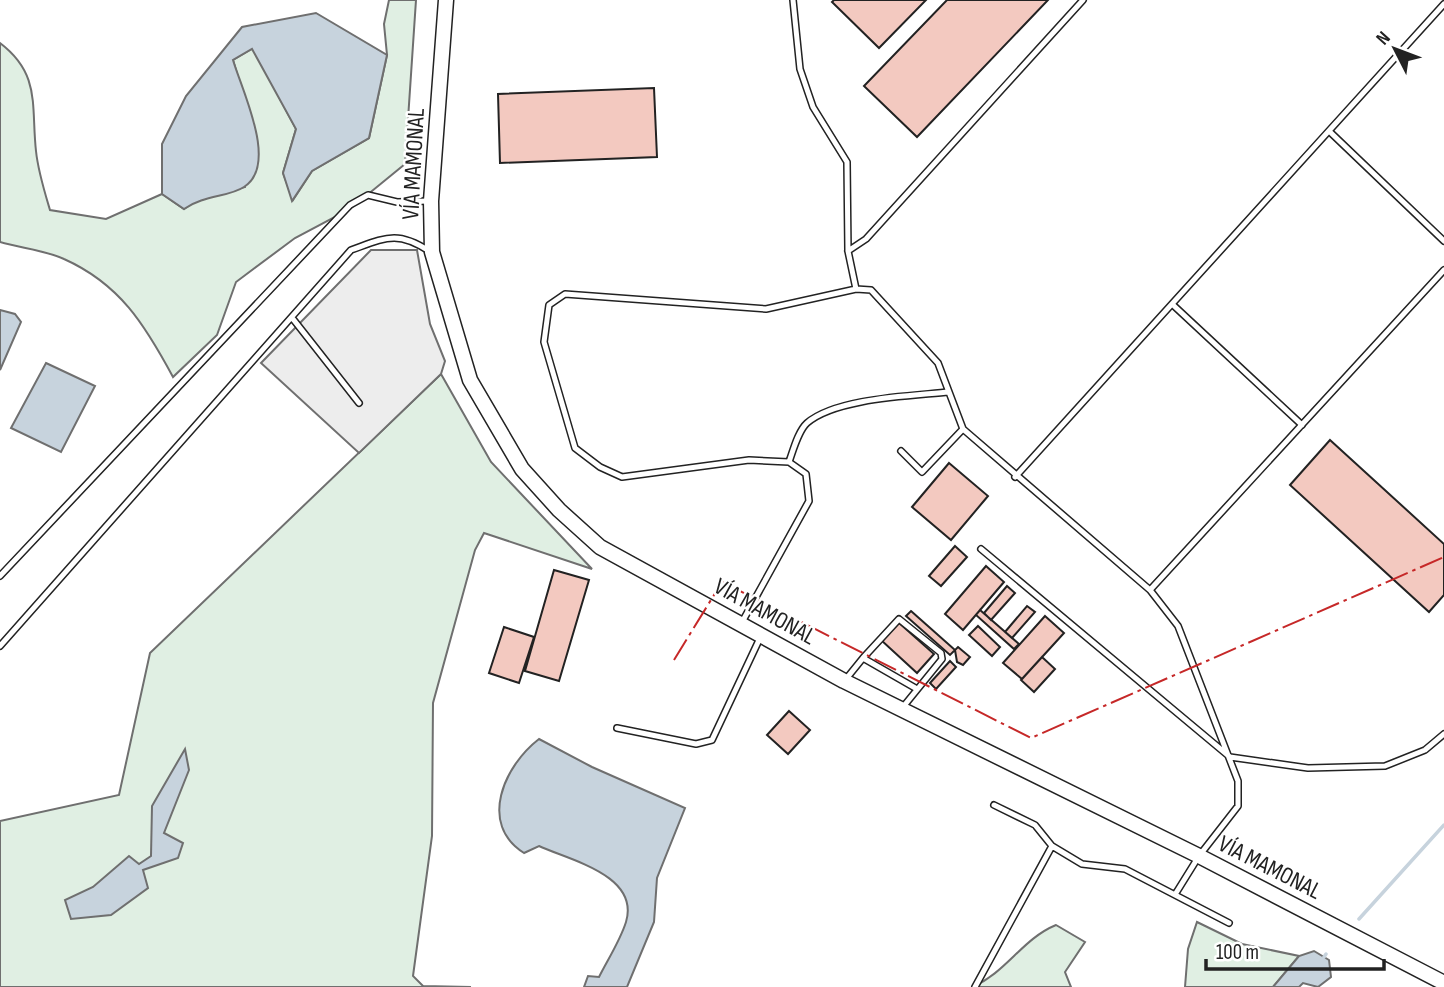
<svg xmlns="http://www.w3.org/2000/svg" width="1444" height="987" font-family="'Sofia Sans Condensed',sans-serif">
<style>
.green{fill:#e0efe3;stroke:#6f6f6f;stroke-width:2}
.parking{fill:#ededed;stroke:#6f6f6f;stroke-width:2}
.water{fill:#c7d3dd;stroke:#6f6f6f;stroke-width:2}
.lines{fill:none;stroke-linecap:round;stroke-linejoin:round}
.stream{stroke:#c7d3dd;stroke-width:3.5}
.building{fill:#f3c9c0;stroke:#222;stroke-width:2}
.service-casing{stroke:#222;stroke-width:8}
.tertiary-casing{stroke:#222;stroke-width:17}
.service{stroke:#fff;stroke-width:5}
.tertiary{stroke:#fff;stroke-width:14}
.power{stroke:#c62828;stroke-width:2;stroke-dasharray:24 5 3.5 5;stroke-linecap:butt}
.labels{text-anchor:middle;stroke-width:5;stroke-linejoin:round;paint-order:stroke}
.street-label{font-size:24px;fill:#222;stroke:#fff}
</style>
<rect width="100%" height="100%" fill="#fff"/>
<path class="green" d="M389 0H416L405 164 350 209 295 238 236 282 217 335 173 377C145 325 120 284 64 259 45 250 20 248 0 242V43C41 74 31 106 36 151 38 171 44 190 50 210L106 219 162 194 184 209 198 199 245 187 244 97 233 60 253 48 296 129 283 173 293 200 312 171 369 138 387 55 384 24Z
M441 374 491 462 592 569 484 533 475 550 433 703 432 836 413 976 423 986 471 987H0V821L119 795 150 653Z
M1197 922 1242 944 1299 956 1273 987H1185L1188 949Z
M1056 925 1085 942 1065 972 1071 987H972C1006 973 1022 939 1056 925Z"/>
<path class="parking" d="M371 250H417L430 324 445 361 441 374 359 453 261 363Z"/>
<path class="water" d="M316 13 387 55 369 138 312 171 292 201 283 173 296 129 252 49 233 60C242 91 279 165 244 187 229 197 204 195 184 209L162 194V144L186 96 242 27Z
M0 310 15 314 21 322 0 370Z
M46 363 95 386 61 452 11 428Z
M539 739 592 767 685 808 657 878 654 922 627 987H584L588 976 599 977C608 959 620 941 626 922 640 875 569 860 539 846L524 853C478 824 504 766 539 739Z
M185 749 189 770 164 833 183 843 178 858 143 870 148 888 111 915 71 919 65 900 93 887 129 856 139 864 151 856 152 806Z
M1314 951 1329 960 1331 977 1318 987 1303 983 1299 987H1273L1299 956Z"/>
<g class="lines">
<path class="stream" d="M1359 919 1444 825
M1324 957 1326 954"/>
</g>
<path class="building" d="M834 0H926L879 48 832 2Z
M947 0H1048L917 137 864 86Z
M654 88 657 157 500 163 498 94Z
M1330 440 1444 544V595L1429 612 1290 485Z
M949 463 988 496 951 540 912 507Z
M955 546 967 557 941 586 929 576Z
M986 566 1004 582 963 630 945 614Z
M554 570 589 580 559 681 525 671Z
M1007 586 1015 593 991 620 984 613Z
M1027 606 1035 612 1012 638 1005 632Z
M980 610 1019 644 1014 649 976 615Z
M911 611 955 650 950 655 906 616Z
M1045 616 1064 633 1022 679 1003 663Z
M898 622 934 654 917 673 881 640Z
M978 626 1000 647 992 656 969 635Z
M504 627 534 637 519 683 489 673Z
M958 647 970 657 963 665 957 662 955 650Z
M1042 657 1055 669 1034 692 1021 680Z
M950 661 956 667 936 689 930 683Z
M789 711 810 730 788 754 767 735Z"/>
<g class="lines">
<g class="service-casing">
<path id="service" d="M1329 131 1444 241
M848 251 866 239 1083 0
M856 289 871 290 938 363 963 429 1150 590 1178 626 1238 781V806L1199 856 1176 893
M1172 304 1302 425
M293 319 359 403
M901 451 922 472 963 429
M789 462C793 451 798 431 807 423 836 398 911 396 949 392
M1015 477 1444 4
M981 549 1230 757 1308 768 1385 766 1425 750 1444 734
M0 576 350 205 368 195 397 202 428 201
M1150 590 1444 270
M741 624 809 501 806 474 789 462 749 460 622 477 600 467 575 448 544 342 549 305 565 294 766 309 856 289 848 251 847 162 813 107 800 69 793 0
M0 646 351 250C385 238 397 230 429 251
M863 658 899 619 941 653 942 659 903 707
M846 679 863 658 917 689
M617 728 696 744 712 740 760 638
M994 805 1035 825 1052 846 1082 864 1125 869 1229 923
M975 987 1052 846"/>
</g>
<g class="tertiary-casing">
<path id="tertiary" d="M446 0 431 201 432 252 470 380 522 469 559 510 600 547 844 681 1199 856 1444 983"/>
</g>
<use href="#service" class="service"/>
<use href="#tertiary" class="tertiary"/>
<path class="power" d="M674 660 722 582 1031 738 1444 557"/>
</g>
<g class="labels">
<g class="street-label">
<text transform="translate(413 164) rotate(-87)" y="8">VÍA MAMONAL</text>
<text transform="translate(765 611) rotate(29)" y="8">VÍA MAMONAL</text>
<text transform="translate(1270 867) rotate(27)" y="8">VÍA MAMONAL</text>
</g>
</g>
<g transform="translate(1395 49) rotate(312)" stroke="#ffffff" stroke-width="5" paint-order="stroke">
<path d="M0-5L12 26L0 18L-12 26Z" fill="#222222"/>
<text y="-10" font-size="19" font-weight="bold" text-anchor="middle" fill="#222222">N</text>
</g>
<path d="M1206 959v10h178v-10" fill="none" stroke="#222222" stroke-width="3.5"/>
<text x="1216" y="959" font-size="21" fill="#222222" stroke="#ffffff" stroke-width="5" paint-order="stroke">100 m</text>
</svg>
